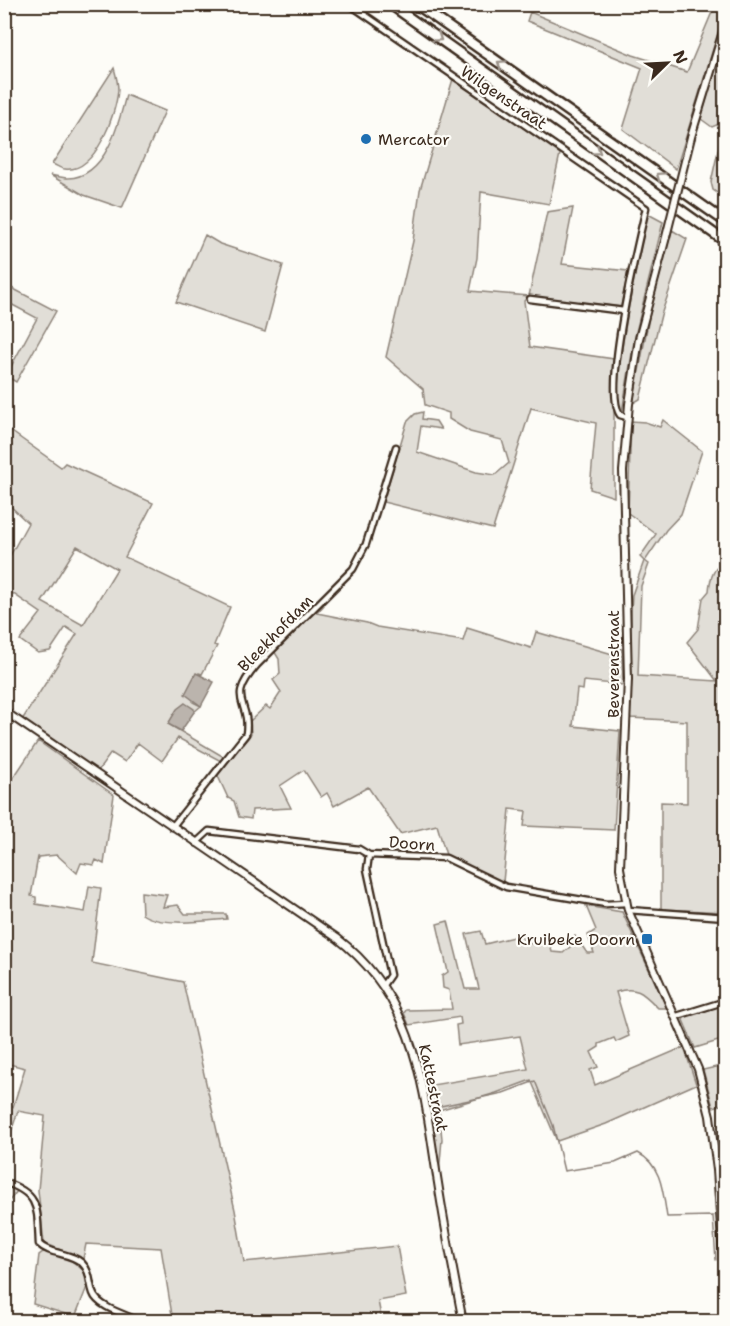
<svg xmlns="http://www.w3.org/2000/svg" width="730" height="1326" font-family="'Shantell Sans',sans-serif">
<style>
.green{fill:#e1ded7;stroke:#8e847a;stroke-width:1.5;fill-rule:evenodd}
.water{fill:#bbb4ad;stroke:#887d74;stroke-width:1.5}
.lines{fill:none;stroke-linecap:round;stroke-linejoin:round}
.stream{stroke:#887d74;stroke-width:1.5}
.minor-casing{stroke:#3b2a1e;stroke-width:9}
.tertiary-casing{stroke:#3b2a1e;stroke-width:10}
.motorway-casing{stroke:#3b2a1e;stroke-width:13}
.minor{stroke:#fdfcf7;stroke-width:4.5}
.tertiary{stroke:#fdfcf7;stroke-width:6}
.motorway{stroke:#fdfcf7;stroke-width:8}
.tertiary-bridge-casing{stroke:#3b2a1e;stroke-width:10;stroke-linecap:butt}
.tertiary-bridge{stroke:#fdfcf7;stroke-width:6}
.oneway{stroke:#9c938a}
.poi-dot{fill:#1f6fb2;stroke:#fdfcf7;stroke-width:2}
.labels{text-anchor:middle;stroke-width:4.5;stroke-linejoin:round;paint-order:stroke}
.street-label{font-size:16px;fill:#3b2a1e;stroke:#fdfcf7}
.poi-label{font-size:16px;fill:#3b2a1e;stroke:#fdfcf7;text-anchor:start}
</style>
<rect width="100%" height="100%" fill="#fdfcf7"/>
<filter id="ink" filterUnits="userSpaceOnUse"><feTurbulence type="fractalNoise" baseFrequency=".0167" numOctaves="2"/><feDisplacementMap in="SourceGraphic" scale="12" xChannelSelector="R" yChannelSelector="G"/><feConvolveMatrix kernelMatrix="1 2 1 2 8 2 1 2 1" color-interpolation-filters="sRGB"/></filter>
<g filter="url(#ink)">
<path class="green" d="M715 5H725V10L676 169 623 129 642 68 527 21 530 12 633 55 687 72Z
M725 35V97L719 124 712 127 701 119Z
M114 68C116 75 118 82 118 90 116 114 96 173 65 169 61 169 56 165 52 164Z
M453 79 560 154 549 204 481 192 477 258 470 291 529 296 547 212 573 208 562 264 628 271 621 307 529 296 524 301 530 347 614 359V497L590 489 596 423 531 408 493 529 383 502 407 422 415 414 423 412 422 419 436 421 441 429 421 426 417 452 476 472 495 475 509 463 502 440 470 432 449 419V413L425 405 423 389 386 357 413 241 420 190Z
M126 95 165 111 122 208 84 195 50 175C56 176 63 178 68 178 106 177 119 123 126 95Z
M725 120V198L713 190 711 182Z
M650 215 663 222 635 336 622 412C607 396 641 245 647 217Z
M672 230 687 239 661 315 640 399 633 403 650 312Z
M205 235 220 244 283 265 265 332 176 302Z
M4 284 56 311 16 382 6 376 37 318 5 301Z
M663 420 702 451 681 514 666 530 645 561 649 564 641 586 638 676 717 681 687 642 698 629 703 598 709 591C710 577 714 568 725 559V912L661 909V802L687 803V721L630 718 631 611 632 595 644 561 640 557 656 534 628 513 631 421 645 422 660 427Z
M5 427 61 467 65 463 153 503 125 557 230 607 214 645 217 646 202 674 199 673 193 702 201 706 194 712 193 709 168 724 224 757 221 761 178 738 162 761 138 743 125 762 111 753 98 771 22 720 77 634 66 627 50 651 38 653 20 640 41 613 5 588V565L28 523 5 501ZM77 546 117 569 83 625 42 602Z
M318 600 324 605 317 613 367 623 377 627 463 641 467 628 531 648 536 632 616 655 617 648 622 649 623 685 584 681 583 690 577 689 573 726 620 731 614 830 524 826 526 811 510 809 503 882 446 855 437 825 400 834 368 787 334 806 327 793 321 797 304 770 280 786 291 808 252 810 251 819 239 817 234 801 228 798 217 774 248 738 251 733 250 721 266 706 270 709 281 692 273 680 280 674 279 659 274 651 289 637V632Z
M38 741 114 795 104 864 96 860 94 865 81 863 77 873 57 855 38 857 31 896 36 897V904L85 912 89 886 101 888 92 963 183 982 235 1210 244 1262 397 1246 406 1296 378 1301 382 1321H173L161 1248 86 1244 83 1259 44 1243 38 1190 45 1116 18 1111 4 1153 5 1107H13L25 1068 5 1063V783L8 786Z
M141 892 167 895 163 907 178 905 185 914H226L227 919C205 921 160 927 142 914Z
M586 906 622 912 667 1008H658C644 994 637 985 616 992L629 1036 616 1042 614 1038 599 1044V1047L591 1052 598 1067 590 1070 595 1085 684 1047 696 1084 606 1124 557 1141 531 1080 496 1093 439 1110 442 1139 439 1174 426 1086 528 1069 520 1036 458 1045 456 1025 461 1024 460 1017 409 1025 404 1013 406 1010 452 1009 449 990 443 988 442 976 448 972 437 924 448 921 465 989H479L466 934 481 931 485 944 521 935 526 945 548 937 552 952 563 953 570 947 569 939 575 936 587 953H594L588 935 596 930Z
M725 1004V1039L695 1048 683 1020 685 1016Z
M725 1065V1104L713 1107 703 1070Z
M5 1185 18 1190 5 1206Z
M43 1252 67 1257 84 1271 87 1287 75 1317 33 1304 39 1255Z"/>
<path class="water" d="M196 673 214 682 201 706 185 694Z
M185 703 194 709V712L181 731 168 724 177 709Z"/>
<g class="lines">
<path class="stream" d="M436 1107 503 1093 535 1081 553 1125 564 1171 615 1163 638 1153C662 1165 663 1193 667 1217L713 1216 716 1260"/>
<g class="minor-casing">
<path id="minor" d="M349 4 646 208C638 243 602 389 620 415L627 417
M530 299 624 311
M172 827 246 734C251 699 225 702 257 665L353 569 366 544 396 447
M196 843 209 831 359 849 369 855 446 858 506 887 606 904 626 903
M369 855 367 869 390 975 383 985
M628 910 726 917
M677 1016 726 1001
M4 1182C41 1194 37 1209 39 1244 50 1255 70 1252 82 1263 91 1272 89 1282 93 1293 98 1308 128 1315 141 1322"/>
</g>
<g class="tertiary-casing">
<path id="tertiary" d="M691 137 726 22
M666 237 639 339 629 404 623 471 628 679 620 868 628 910 698 1069 710 1116 717 1170 726 1299
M4 711 337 938C418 1000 423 1090 438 1183 445 1229 454 1275 463 1322"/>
</g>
<g class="motorway-casing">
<path id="motorway" d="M390 4 726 242
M416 4 726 222"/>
</g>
<use href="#minor" class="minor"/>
<use href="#tertiary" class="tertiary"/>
<use href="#motorway" class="motorway"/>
<g class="tertiary-bridge-casing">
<path id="tertiary-bridge" d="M666 237 691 137"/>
</g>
<use href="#tertiary-bridge" class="tertiary-bridge"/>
</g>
<defs><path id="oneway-chevron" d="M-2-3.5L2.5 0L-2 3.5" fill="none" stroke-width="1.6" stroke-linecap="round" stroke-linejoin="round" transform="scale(1.5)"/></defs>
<g class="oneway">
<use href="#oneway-chevron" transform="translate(438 38) rotate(35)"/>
<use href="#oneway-chevron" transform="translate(501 64) rotate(-145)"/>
<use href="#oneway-chevron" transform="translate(597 151) rotate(35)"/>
<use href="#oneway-chevron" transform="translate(660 176) rotate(-145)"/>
</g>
</g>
<g class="poi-dot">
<circle cx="366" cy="139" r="6"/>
<rect x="641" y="933" width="12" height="12" rx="3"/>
</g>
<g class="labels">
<g class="street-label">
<text transform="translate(504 97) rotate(34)" y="6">Wilgenstraat</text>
<text transform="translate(275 633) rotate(-46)" y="6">Bleekhofdam</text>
<text transform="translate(613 664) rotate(-90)" y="6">Beverenstraat</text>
<text transform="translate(412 843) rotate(4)" y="6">Doorn</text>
<text transform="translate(434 1088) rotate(78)" y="6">Kattestraat</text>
</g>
<g class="poi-label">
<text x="378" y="145">Mercator</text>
<text x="635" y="945" text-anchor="end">Kruibeke Doorn</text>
</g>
</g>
<rect width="730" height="1326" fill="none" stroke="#fdfcf7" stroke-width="24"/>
<rect x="12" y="12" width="706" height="1302" fill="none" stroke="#3b2a1e" stroke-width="2" filter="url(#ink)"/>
<g transform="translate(667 63) rotate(66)" stroke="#fdfcf7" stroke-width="4.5" paint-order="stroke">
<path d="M0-4.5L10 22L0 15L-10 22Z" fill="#3b2a1e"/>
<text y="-9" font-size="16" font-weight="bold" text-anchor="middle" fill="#3b2a1e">N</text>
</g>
</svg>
